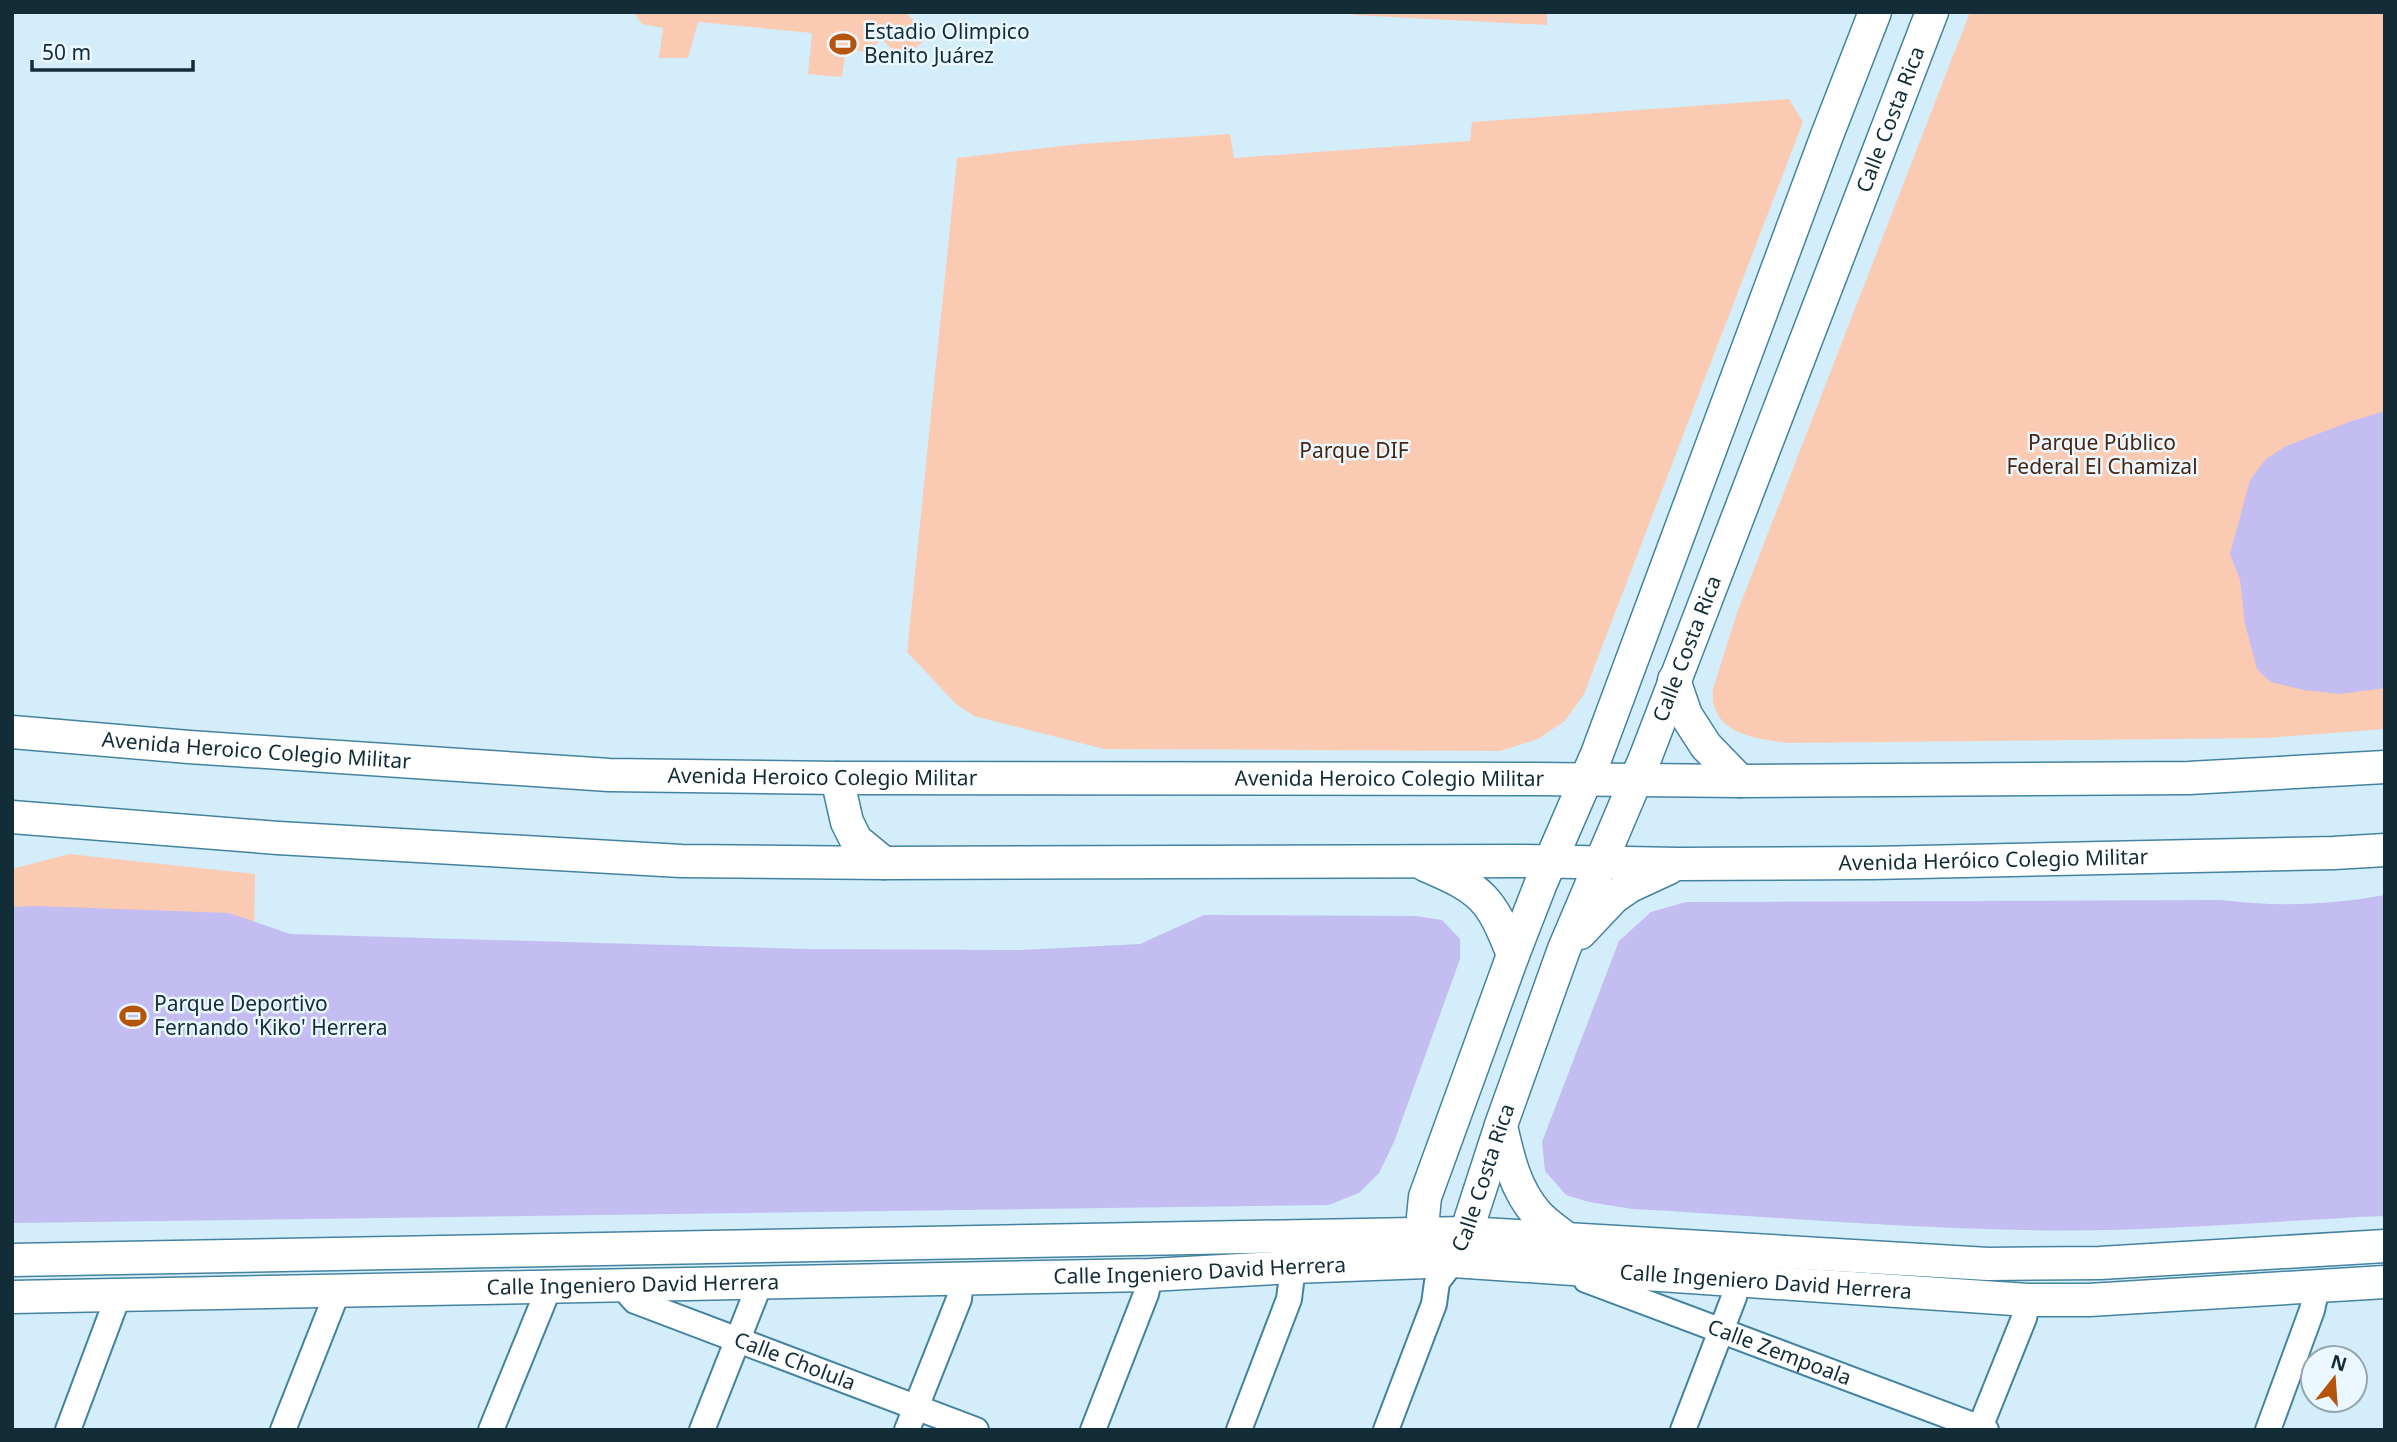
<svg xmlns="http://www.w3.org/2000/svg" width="2397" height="1442" font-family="'Noto Sans',sans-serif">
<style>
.green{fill:#facbb2}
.water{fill:#c3bdf2}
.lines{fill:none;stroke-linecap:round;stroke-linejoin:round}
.minor-casing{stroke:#44839f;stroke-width:28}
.major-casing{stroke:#44839f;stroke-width:35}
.minor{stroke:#fff;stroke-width:24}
.major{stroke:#fff;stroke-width:32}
.labels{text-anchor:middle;stroke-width:5;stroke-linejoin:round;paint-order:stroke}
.poi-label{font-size:21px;fill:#122c38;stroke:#ecf8ff;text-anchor:start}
.street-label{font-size:21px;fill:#122c38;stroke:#ecf8ff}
.park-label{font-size:21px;fill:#482511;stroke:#ecf8ff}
</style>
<rect width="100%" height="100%" fill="#d4edfa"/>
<path class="green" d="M633 12H906L928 37 902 60 882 39 867 52 846 50 842 77 808 74 812 33 698 22 688 58H659L663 28 642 24Z
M1353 12H1547V25L1353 15Z
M1970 12H2385V729L2266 738 1787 743C1754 739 1708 732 1713 689L1737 613Z
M1789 99 1803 122 1584 694 1565 721 1538 739 1500 751 1104 749 974 716 956 704 907 652 957 158 1080 144 1230 134 1234 158 1470 141 1472 122Z
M69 854 255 874 251 1159 12 1161V869Z"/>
<path class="water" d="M2385 411V688L2340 694 2304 690 2271 682 2257 669 2245 624 2240 580 2230 554 2250 480 2266 459 2286 446 2352 421Z
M2385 895V1216C2266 1221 2143 1233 2024 1230 1894 1228 1763 1216 1632 1209L1589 1202 1566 1195 1545 1171 1542 1142 1619 941 1651 912 1686 902 2221 900C2276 907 2331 905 2385 895Z
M37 906 229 913 290 934 807 949 1022 950 1140 944 1204 915 1416 916 1442 920 1460 939V959L1394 1142 1379 1173 1359 1193 1329 1205 12 1223V907Z"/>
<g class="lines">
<g class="minor-casing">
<g id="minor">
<path id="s1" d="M1583 1270 1586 1280 1986 1430"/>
<path id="s2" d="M621 1285 635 1301 976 1430"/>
<path d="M68 1430 114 1307 113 1294"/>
<path d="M283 1430 333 1303 336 1290"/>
<path d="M491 1430 544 1300 545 1286"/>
<path d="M702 1430 755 1296 756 1283"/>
<path d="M907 1430 959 1299 961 1280"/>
<path d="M1093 1430 1146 1294 1150 1275"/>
<path d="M1239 1430 1289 1299 1293 1267"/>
<path d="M1386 1430 1434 1304 1437 1282 1453 1261"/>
<path d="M1683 1430 1734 1297 1737 1281 1736 1262"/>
<path d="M1979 1430 2024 1318 2028 1300"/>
<path d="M2268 1430 2312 1310 2317 1287"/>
</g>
</g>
<g class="major-casing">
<g id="major">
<path d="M1674 680 1686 715 1706 746 1740 781"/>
<path id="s3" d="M12 732 189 747 609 775 837 778 1534 779 1740 781 2189 778 2385 767"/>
<path d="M837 778 847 822 856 840 884 863"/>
<path id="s4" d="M12 817 278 838 681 861 884 863 1520 861 1678 864 1872 863 2334 853 2385 850"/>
<path d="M1425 865C1482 889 1491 898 1513 955"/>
<path d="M1580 933 1614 897 1630 886 1669 868"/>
<path d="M1501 1126C1508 1157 1515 1189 1537 1214 1545 1223 1557 1231 1567 1239"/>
<path id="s5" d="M1457 1252 1466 1233 1501 1125 1564 949 1646 756 1932 12"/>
<path d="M1429 1254 1423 1217 1425 1197 1513 955 1541 883 1597 754 1826 138 1875 12"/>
<path d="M12 1260 1466 1233 1988 1264 2100 1263 2385 1246"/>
<path id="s6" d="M12 1297 1150 1275 1293 1267 1453 1261 2028 1300H2089L2385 1282"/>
</g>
</g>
<use href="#minor" class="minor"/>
<use href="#major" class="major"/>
</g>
<defs>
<g id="stadium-bare" transform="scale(2.1)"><path d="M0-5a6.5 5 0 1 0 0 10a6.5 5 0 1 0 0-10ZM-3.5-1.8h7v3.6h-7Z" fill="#b4550b" stroke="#ecf8ff" stroke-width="2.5" paint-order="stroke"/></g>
</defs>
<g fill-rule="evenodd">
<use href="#stadium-bare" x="843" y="44"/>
<use href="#stadium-bare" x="133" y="1016"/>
</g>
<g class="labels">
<g class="poi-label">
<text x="864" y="39">Estadio Olimpico<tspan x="864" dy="24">Benito Juárez</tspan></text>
<text x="154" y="1011">Parque Deportivo<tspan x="154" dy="24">Fernando 'Kiko' Herrera</tspan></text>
</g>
<g class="street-label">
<text dy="7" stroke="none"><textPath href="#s5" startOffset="1213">Calle Costa Rica</textPath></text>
<text dy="7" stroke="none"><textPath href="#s5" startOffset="646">Calle Costa Rica</textPath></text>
<text dy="7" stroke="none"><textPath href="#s3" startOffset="245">Avenida Heroico Colegio Militar</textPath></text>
<text dy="7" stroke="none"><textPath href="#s3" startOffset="812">Avenida Heroico Colegio Militar</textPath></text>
<text dy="7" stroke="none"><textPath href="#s3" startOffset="1379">Avenida Heroico Colegio Militar</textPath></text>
<text dy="7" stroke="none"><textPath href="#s4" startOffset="1983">Avenida Heróico Colegio Militar</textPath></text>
<text dy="7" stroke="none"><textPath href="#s5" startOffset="79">Calle Costa Rica</textPath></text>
<text dy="7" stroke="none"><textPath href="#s6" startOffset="1188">Calle Ingeniero David Herrera</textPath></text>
<text dy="7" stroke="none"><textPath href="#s6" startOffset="1755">Calle Ingeniero David Herrera</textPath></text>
<text dy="7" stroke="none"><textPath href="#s6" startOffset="621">Calle Ingeniero David Herrera</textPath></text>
<text dy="7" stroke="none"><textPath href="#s1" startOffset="217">Calle Zempoala</textPath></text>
<text dy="7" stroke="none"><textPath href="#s2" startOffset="192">Calle Cholula</textPath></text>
</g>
<g class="park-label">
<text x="2102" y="450">Parque Público<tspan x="2102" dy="24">Federal El Chamizal</tspan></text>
<text x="1354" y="458">Parque DIF</text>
</g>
</g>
<rect width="2397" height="1442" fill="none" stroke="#122c38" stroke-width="28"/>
<g transform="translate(2334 1379) rotate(17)"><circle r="33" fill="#ecf8ff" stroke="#95a6af" stroke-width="2"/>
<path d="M0-5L12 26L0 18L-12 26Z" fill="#b4550b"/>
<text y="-10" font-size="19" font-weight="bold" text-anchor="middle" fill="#122c38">N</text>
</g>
<path d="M32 60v10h161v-10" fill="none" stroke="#122c38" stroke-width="3.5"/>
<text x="42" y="60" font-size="21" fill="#122c38" stroke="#ecf8ff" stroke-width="5" paint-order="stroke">50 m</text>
</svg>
